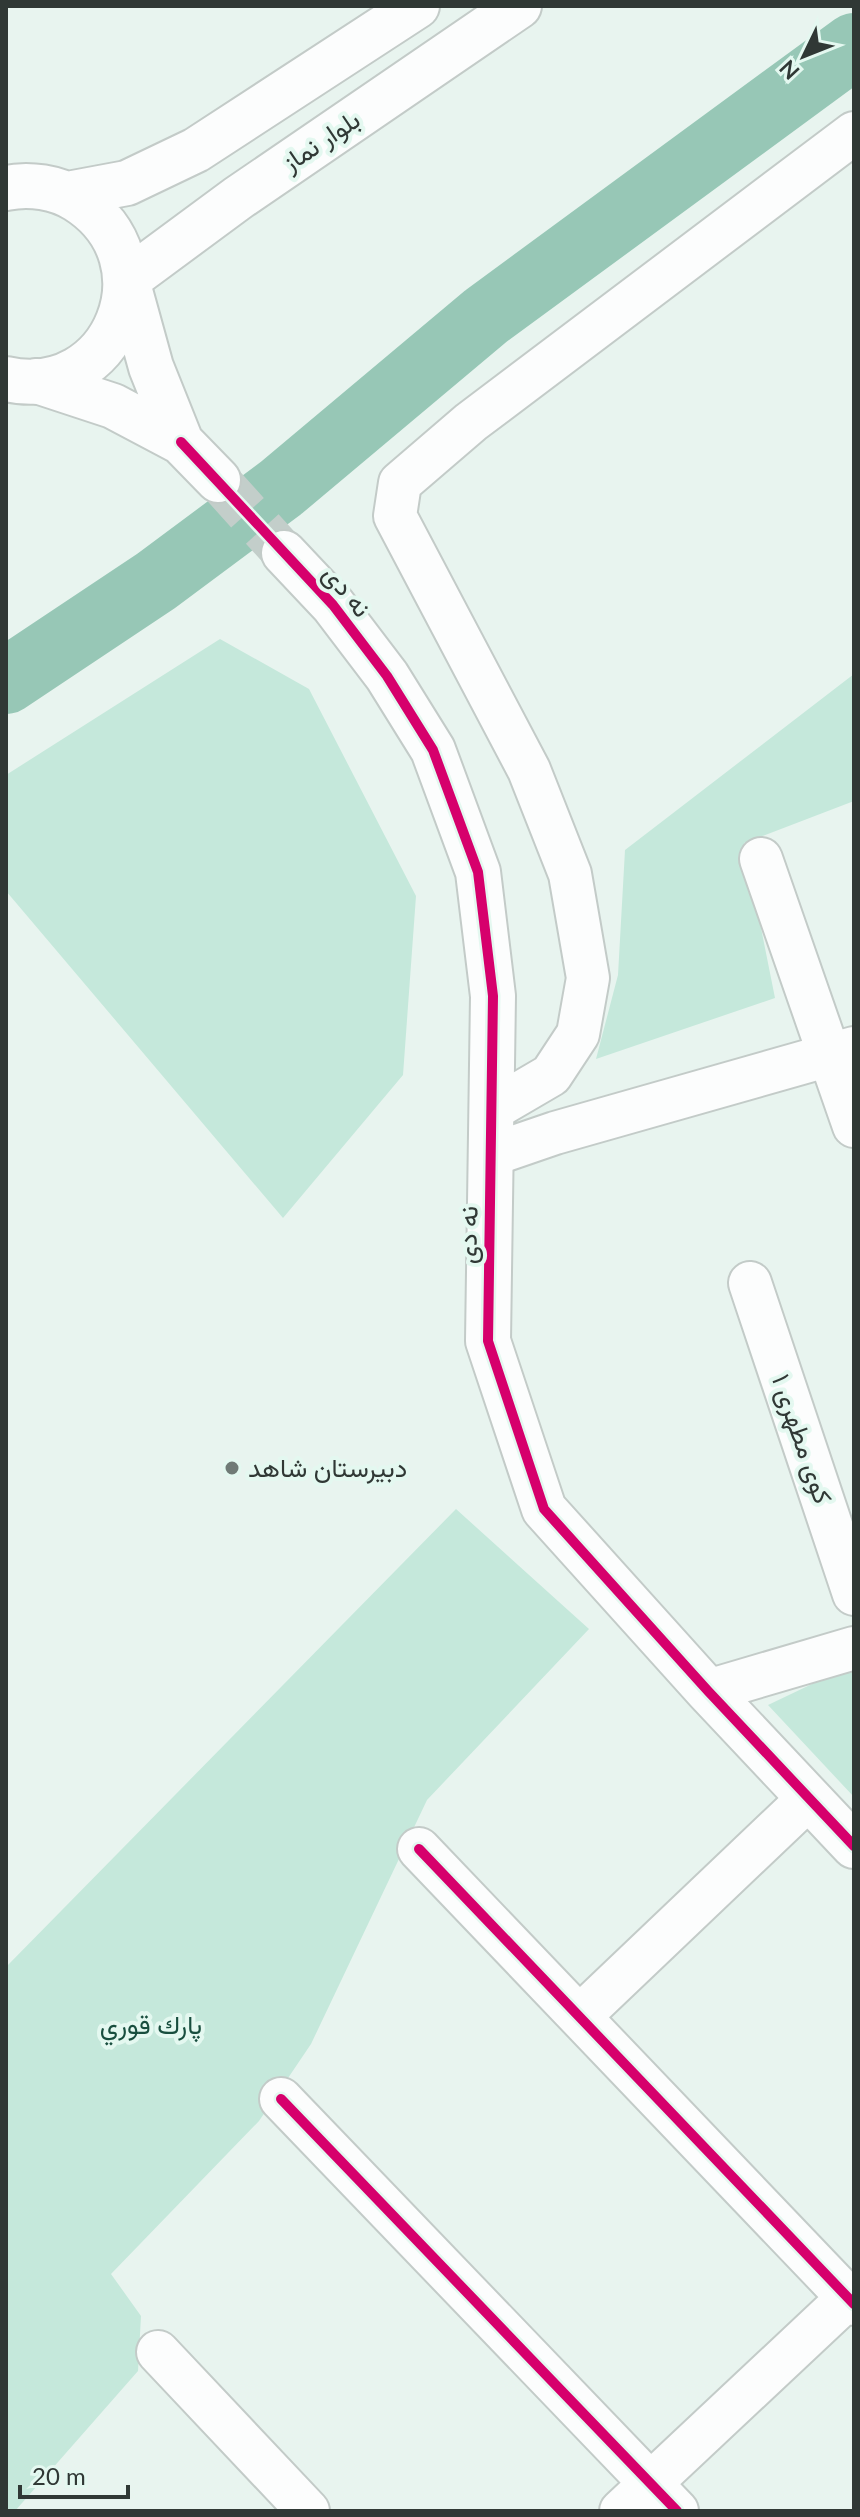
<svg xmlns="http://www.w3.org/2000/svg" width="860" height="2517" font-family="Lato,Vazirmatn,sans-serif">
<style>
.green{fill:#c5e8db}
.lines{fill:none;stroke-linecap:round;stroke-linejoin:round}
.river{stroke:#97c7b6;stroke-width:66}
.tertiary-tunnel{stroke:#c3ceca;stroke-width:44;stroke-dasharray:44 22;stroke-linecap:butt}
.minor-casing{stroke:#c3cbc8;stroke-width:46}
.tertiary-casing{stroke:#c3cbc8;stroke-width:48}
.secondary-casing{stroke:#c3cbc8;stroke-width:48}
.minor{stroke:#fcfdfd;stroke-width:42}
.tertiary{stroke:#fcfdfd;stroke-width:44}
.secondary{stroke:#fcfdfd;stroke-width:44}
.cycleway-casing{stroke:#e4f8f0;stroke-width:15}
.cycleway{stroke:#d6006c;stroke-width:10}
.poi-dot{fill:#707a76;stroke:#e4f8f0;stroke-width:3}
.labels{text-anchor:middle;stroke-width:8;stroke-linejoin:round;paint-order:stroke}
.street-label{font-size:26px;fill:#303835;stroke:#e4f8f0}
.poi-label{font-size:26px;fill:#303835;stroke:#e4f8f0;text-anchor:start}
.park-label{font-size:26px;fill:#184e3e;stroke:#e4f8f0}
</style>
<rect width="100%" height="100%" fill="#e8f4ef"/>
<path class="green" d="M220 639 309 689 416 896 403 1075 283 1218 6 891V775Z
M854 674V801L744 843 775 998 596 1059 618 975 625 850Z
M456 1509 589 1629 427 1800 311 2044 259 2121 111 2274 141 2316 138 2371 15 2511H6V1967Z
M854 1664V1797L768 1705Z"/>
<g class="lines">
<path class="river" d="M6 681 156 581 281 488 486 316 854 46"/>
<path class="tertiary-tunnel" d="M218 480 284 553"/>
<g class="minor-casing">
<path id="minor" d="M761 859 854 1126
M491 1110 551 1075 578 1034 588 978 570 874 529 770 395 516 400 483 471 422 854 133
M491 1155 555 1133 854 1048
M750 1283 854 1594
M708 1691 854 1648
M419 1849 854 2304
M580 2016 809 1798
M281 2099 677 2511
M158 2352 308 2511
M621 2511 848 2298"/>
</g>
<g class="tertiary-casing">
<path id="tertiary" d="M37 381 113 406 181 442 151 367 127 280
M181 442 218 480
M284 553 333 605 387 676 433 750 478 872 493 996 488 1341 544 1509 708 1691 854 1846"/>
</g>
<g class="secondary-casing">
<path id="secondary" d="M6 188C29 183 57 187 77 200 172 260 115 403 6 379
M68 194 127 183 196 150 417 6
M127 280 238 198 519 6"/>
</g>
<use href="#minor" class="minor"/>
<use href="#tertiary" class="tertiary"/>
<use href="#secondary" class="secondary"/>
<g class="cycleway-casing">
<path id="cycleway" d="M181 442 333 605 387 676 433 750 478 872 493 996 488 1341 544 1509 708 1691 854 1846
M419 1849 854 2304
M281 2099 677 2511"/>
</g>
<use href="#cycleway" class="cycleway"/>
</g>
<circle class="poi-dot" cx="232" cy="1468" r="8"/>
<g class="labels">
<g class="street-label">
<text transform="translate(321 141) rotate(-34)" y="9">بلوار نماز</text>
<text transform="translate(347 591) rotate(50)" y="9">نه دی</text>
<text transform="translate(468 1235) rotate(-89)" y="9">نه دی</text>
<text transform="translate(802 1439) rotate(71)" y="9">کوی مطهری ۱</text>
</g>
<g class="poi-label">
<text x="248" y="1477">دبیرستان شاهد</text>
</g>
<g class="park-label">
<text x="151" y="2034">پارك قوري</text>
</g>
</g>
<rect width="860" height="2517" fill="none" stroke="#303835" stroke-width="16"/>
<g transform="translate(804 56) rotate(227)" stroke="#e4f8f0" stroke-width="6" paint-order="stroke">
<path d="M0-6L14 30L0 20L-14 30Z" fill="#303835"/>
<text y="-12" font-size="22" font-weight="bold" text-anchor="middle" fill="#303835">N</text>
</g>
<path d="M20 2485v12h108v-12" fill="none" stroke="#303835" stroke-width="4"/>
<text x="32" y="2485" font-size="24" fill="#303835" stroke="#e4f8f0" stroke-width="6" paint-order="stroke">20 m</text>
</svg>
